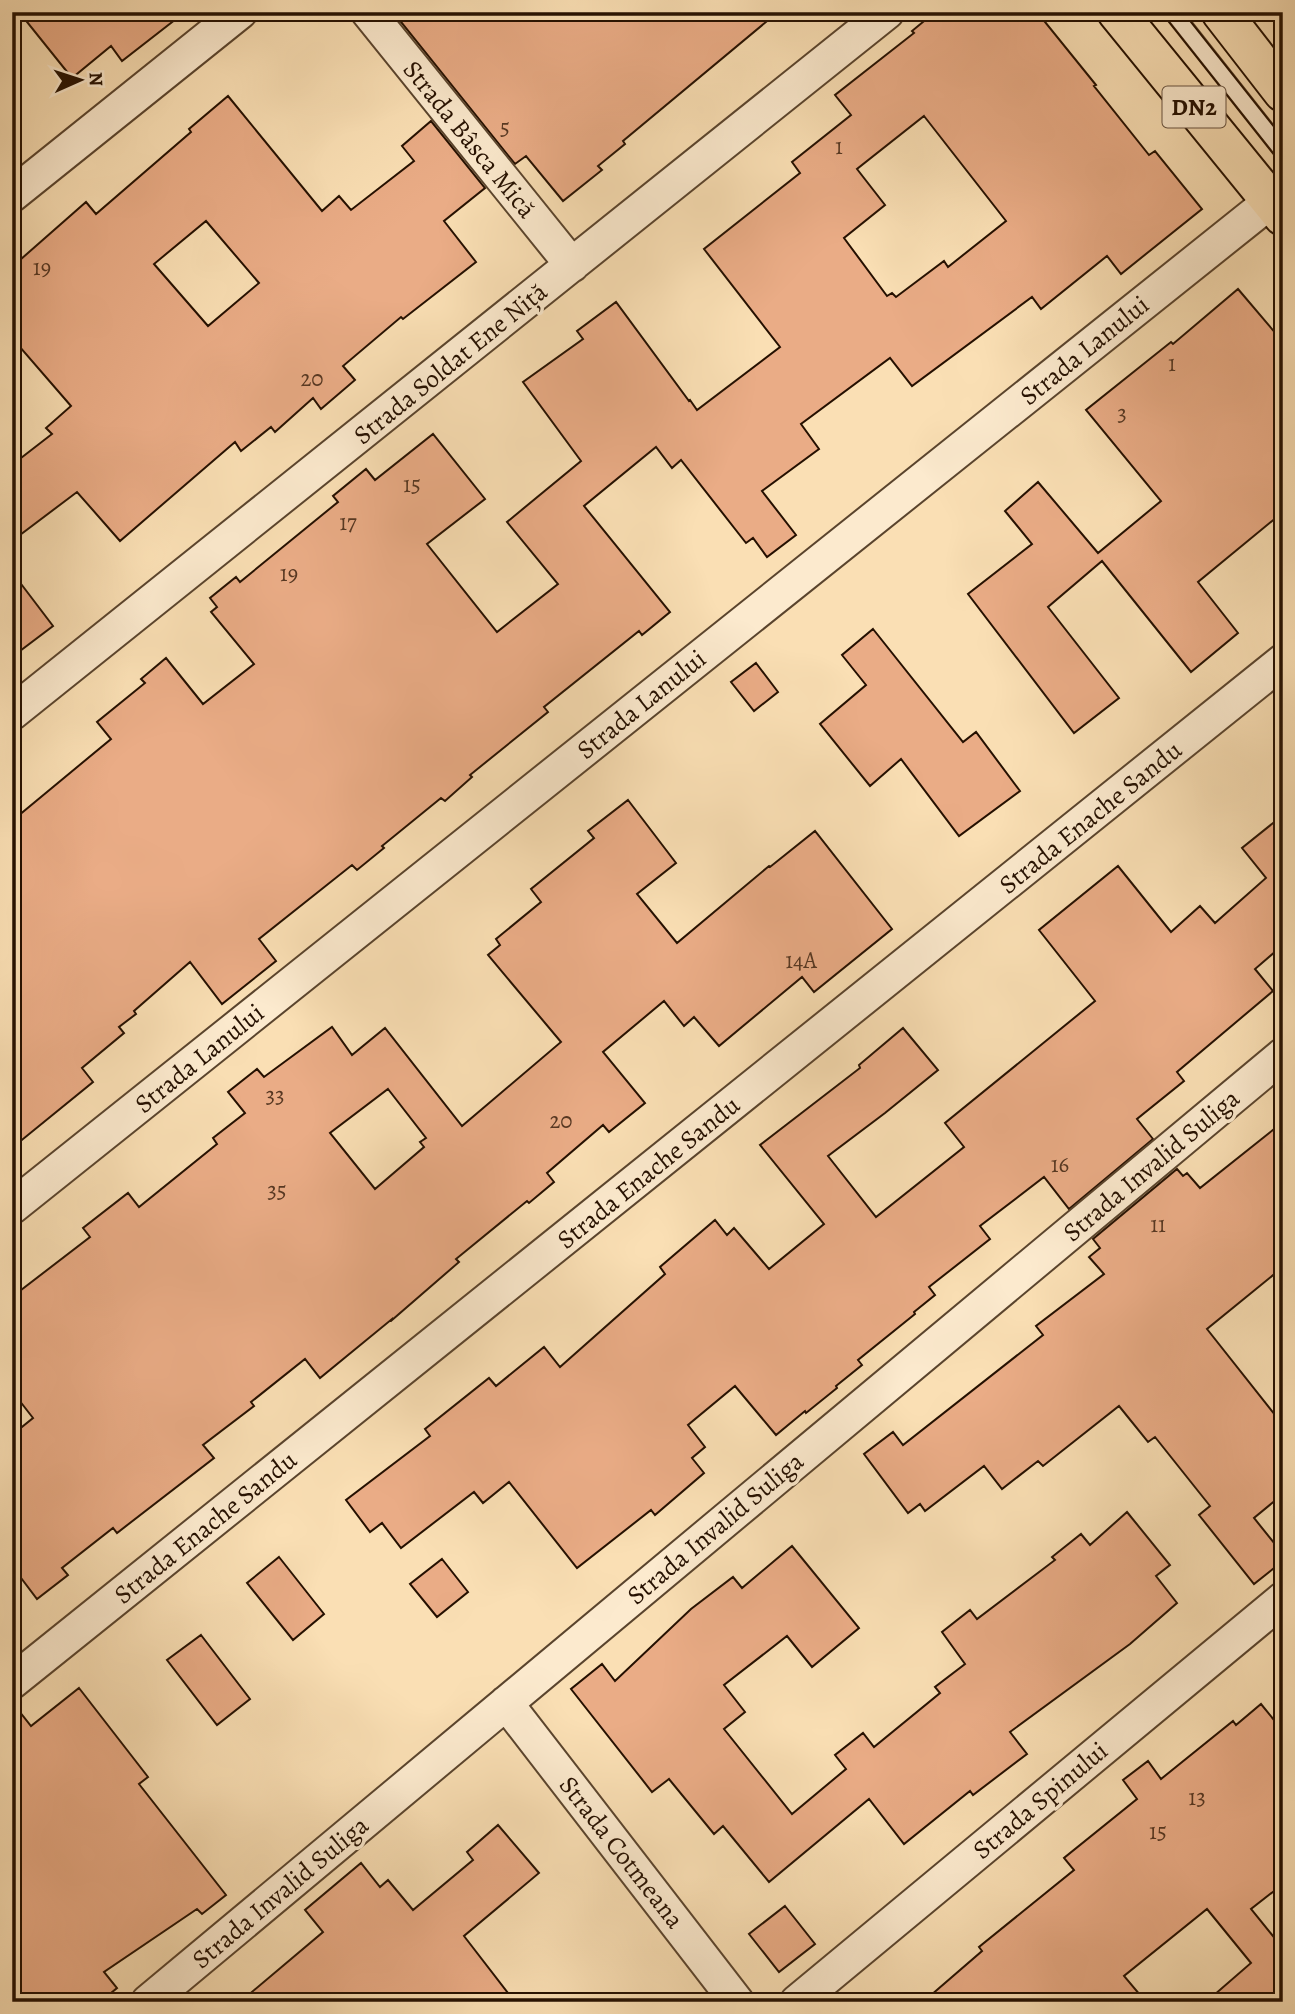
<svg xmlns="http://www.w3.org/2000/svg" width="1295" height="2014" font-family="Alegreya,serif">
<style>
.building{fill:#eaac86;stroke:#251000;stroke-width:2;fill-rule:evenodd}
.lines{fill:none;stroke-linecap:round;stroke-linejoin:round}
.lane-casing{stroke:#5a442d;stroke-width:19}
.street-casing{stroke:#5a442d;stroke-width:37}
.primary-casing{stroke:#251000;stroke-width:42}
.lane{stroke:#fceace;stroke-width:16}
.street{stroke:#fceace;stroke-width:33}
.primary{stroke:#fadfb4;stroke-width:38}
.tram{stroke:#251000;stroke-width:2}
.labels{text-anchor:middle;stroke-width:7;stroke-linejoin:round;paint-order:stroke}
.number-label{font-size:23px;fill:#563722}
.shield{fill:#fceace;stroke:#66513e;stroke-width:2}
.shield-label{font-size:24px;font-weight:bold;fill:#251000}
.street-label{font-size:26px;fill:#251000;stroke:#fceace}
</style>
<rect width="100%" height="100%" fill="#fadfb4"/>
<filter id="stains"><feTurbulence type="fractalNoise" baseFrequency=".00286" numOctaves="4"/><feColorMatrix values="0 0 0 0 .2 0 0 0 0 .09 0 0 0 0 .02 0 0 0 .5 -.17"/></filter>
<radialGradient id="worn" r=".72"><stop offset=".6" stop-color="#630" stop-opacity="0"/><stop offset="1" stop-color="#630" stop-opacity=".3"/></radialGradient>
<path class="building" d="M19 12H185L122 61 111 46 72 78Z
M393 12H778L623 141 625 144 598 166 602 170 563 201 526 156 515 164Z
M935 12H1037L1096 85 1094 86 1149 155 1155 151 1202 209 1121 274 1107 256 1041 309 1032 297 912 386 890 358 801 424 819 449 762 491 796 535 767 557 753 538 746 543 681 460 672 468 656 447 584 506 670 612 642 635 639 631 544 707 548 712 470 775 472 777 445 801 441 798 382 846 384 848 357 870 352 865 259 939 276 961 222 1004 190 962 134 1011 136 1014 119 1027 124 1033 82 1068 93 1082 12 1148V821L111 739 97 722 145 683 141 679 166 658 203 704 254 664 211 612 217 607 210 598 236 577 240 582 338 502 333 496 366 469 375 480 433 434 485 499 427 544 497 632 558 584 507 522 581 461 523 382 583 339 577 331 616 302 689 401 690 400 697 410 780 347 704 249 800 173 792 162 851 115 835 95 914 33 912 31ZM924 116 1006 221 948 267 944 261 896 297 892 293 887 296 844 238 885 205 857 169Z
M228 96 322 211 339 196 351 210 414 161 402 146 431 121 485 188 444 221 476 262 403 319 401 317 343 366 355 380 321 409 313 398 275 432 271 427 241 451 235 442 120 541 77 492 12 541V465L52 434 46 428 71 406 12 338V267L86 202 96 214 191 132 189 129ZM206 221 259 283 208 326 154 264Z
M1238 289 1283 342V512L1198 582 1238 633 1191 672 1102 561 1048 607 1119 698 1074 733 968 594 1032 544 1005 511 1038 482 1098 553 1161 501 1086 410 1171 342 1173 344Z
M12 572 53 626 12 657Z
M873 629 963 742 976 732 1020 791 959 836 901 759 870 786 820 724 866 685 842 655Z
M756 663 778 692 754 711 731 682Z
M628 800 676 863 637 894 677 943 769 866 770 867 815 831 892 929 814 992 802 977 719 1046 694 1017 684 1026 664 1001 603 1052 645 1103 609 1132 603 1125 547 1173 554 1182 529 1203 527 1201 456 1259 459 1262 392 1320V1319L320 1378 305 1359 251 1402 254 1406 203 1445 214 1458 117 1533 113 1528 62 1568 68 1575 37 1599 12 1566V1435L33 1418 12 1391V1297L90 1237 83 1228 128 1193 139 1207 217 1144 213 1138 245 1113 228 1092 257 1069 264 1077 332 1027 352 1055 385 1028 462 1126 561 1042 488 955 500 945 496 939 541 902 531 889 594 838 588 831ZM388 1089 426 1138 420 1142 424 1147 375 1189 330 1133Z
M1283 815V945L1255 969 1273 991 1177 1072 1184 1081 1137 1119 1153 1139 1069 1209 1044 1177 980 1226 990 1239 929 1287 935 1295 914 1312 915 1314 858 1360 862 1365 836 1386 837 1388 806 1413 805 1411 776 1435 735 1386 688 1425 705 1447 692 1458 704 1473 655 1515 651 1510 577 1568 509 1482 483 1503 474 1492 401 1548 382 1523 370 1532 346 1500 430 1436 425 1429 489 1378 496 1386 544 1347 560 1367 665 1274 660 1267 715 1220 727 1235 734 1228 769 1269 824 1224 760 1145 860 1068 859 1065 903 1028 938 1070 885 1113 828 1156 876 1217 964 1147 945 1123 1095 1001 1039 930 1118 866 1171 932 1200 906 1215 923 1266 878 1242 848Z
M1283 1122V1267L1207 1329 1283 1425V1494L1254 1518 1283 1554V1561L1254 1584 1199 1515 1210 1506 1155 1437 1148 1442 1119 1406 1043 1466 1038 1461 1002 1489 984 1466 925 1511 920 1504 908 1513 864 1454 893 1432 903 1445 1043 1335 1036 1326 1104 1274 1089 1257 1100 1248 1093 1239 1177 1169 1183 1176 1187 1173 1200 1188Z
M1127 1512 1170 1565 1156 1576 1177 1603 1130 1644 1010 1732 1027 1754 973 1795 970 1791 904 1844 869 1799 769 1882 723 1826 714 1834 669 1779 652 1792 571 1689 602 1664 615 1681 691 1609 733 1577 742 1588 792 1546 859 1628 812 1667 787 1636 724 1685 745 1712 724 1729 792 1814 846 1769 835 1755 863 1733 874 1747 940 1693 935 1687 965 1664 942 1632 970 1610 977 1619 1055 1560 1052 1557 1081 1534 1090 1545Z
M279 1557 324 1614 293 1640 247 1583Z
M442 1559 468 1592 437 1617 410 1584Z
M201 1635 250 1699 217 1725 167 1660Z
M79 1688 148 1777 139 1784 226 1895 202 1914 197 1909 104 1972 117 1988 100 2002H12V1702L31 1726Z
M1261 1704 1283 1731V1884L1251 1909 1277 1941 1283 1936V2002H1206L1251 1963 1207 1909 1124 1976 1146 2002H923L982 1951 979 1947 1074 1870 1064 1858 1137 1799 1123 1780 1148 1761 1161 1779 1233 1721 1236 1725Z
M498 1825 539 1873 464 1936 515 2002H240L323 1932 305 1910 361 1863 380 1887 388 1880 413 1910 473 1860 467 1852Z
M785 1906 815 1944 779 1972 749 1934Z"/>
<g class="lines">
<g class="lane-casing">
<path id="lane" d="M1173 12 1283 151"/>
</g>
<g class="street-casing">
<path id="street" d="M368 12 572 265
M12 195 240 12
M12 713 887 12
M12 1207 1271 201
M12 1682 1283 661
M506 1703 737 2002
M148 2002 1283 1055
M797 2002 1283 1599"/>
</g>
<g class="primary-casing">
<path id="primary" d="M1117 12 1283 216
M1221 12 1283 92"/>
</g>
<use href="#lane" class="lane"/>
<use href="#street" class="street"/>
<use href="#primary" class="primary"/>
<path class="tram" d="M1161 12 1283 166
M1183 12 1283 138"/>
</g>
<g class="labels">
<g class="number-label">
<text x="505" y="135">5</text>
<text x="839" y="154">1</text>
<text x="42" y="275">19</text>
<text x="1172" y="371">1</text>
<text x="312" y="386">20</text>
<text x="1122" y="421">3</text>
<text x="412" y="492">15</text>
<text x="348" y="530">17</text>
<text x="289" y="581">19</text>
<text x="801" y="968">14A</text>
<text x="275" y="1103">33</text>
<text x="561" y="1128">20</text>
<text x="1060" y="1172">16</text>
<text x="277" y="1198">35</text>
<text x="1158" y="1232">11</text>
<text x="1197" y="1805">13</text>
<text x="1158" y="1839">15</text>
</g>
<rect class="shield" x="1162.5" y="86.5" width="63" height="41" rx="5"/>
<g class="shield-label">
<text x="1194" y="115">DN2</text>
</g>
<g class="street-label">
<text transform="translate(470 139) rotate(51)" y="9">Strada Bâsca Mică</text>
<text transform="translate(1084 350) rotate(-39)" y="9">Strada Lanului</text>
<text transform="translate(450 363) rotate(-39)" y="9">Strada Soldat Ene Niță</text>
<text transform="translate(641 704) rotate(-39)" y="9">Strada Lanului</text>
<text transform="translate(1090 817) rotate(-39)" y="9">Strada Enache Sandu</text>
<text transform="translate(199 1058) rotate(-39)" y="9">Strada Lanului</text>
<text transform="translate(1151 1165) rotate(-40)" y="9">Strada Invalid Suliga</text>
<text transform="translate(648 1172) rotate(-39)" y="9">Strada Enache Sandu</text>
<text transform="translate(205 1527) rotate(-39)" y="9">Strada Enache Sandu</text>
<text transform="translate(715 1528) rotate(-40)" y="9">Strada Invalid Suliga</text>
<text transform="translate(1040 1800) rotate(-40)" y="9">Strada Spinului</text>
<text transform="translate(622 1852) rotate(52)" y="9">Strada Cotmeana</text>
<text transform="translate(280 1892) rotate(-40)" y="9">Strada Invalid Suliga</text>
</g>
</g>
<rect width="1295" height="2014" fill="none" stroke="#fadfb4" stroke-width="42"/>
<rect x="14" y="14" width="1267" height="1986" fill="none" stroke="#251000" stroke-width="3.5"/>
<rect x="21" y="21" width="1253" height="1972" fill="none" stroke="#251000" stroke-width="2"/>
<g transform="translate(80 80) rotate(87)" stroke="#fceace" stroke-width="5" paint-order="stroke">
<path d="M0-5L12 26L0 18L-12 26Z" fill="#251000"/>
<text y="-10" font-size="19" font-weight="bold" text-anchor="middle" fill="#251000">N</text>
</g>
<rect width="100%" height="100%" filter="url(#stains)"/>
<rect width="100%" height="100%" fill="url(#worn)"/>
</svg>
